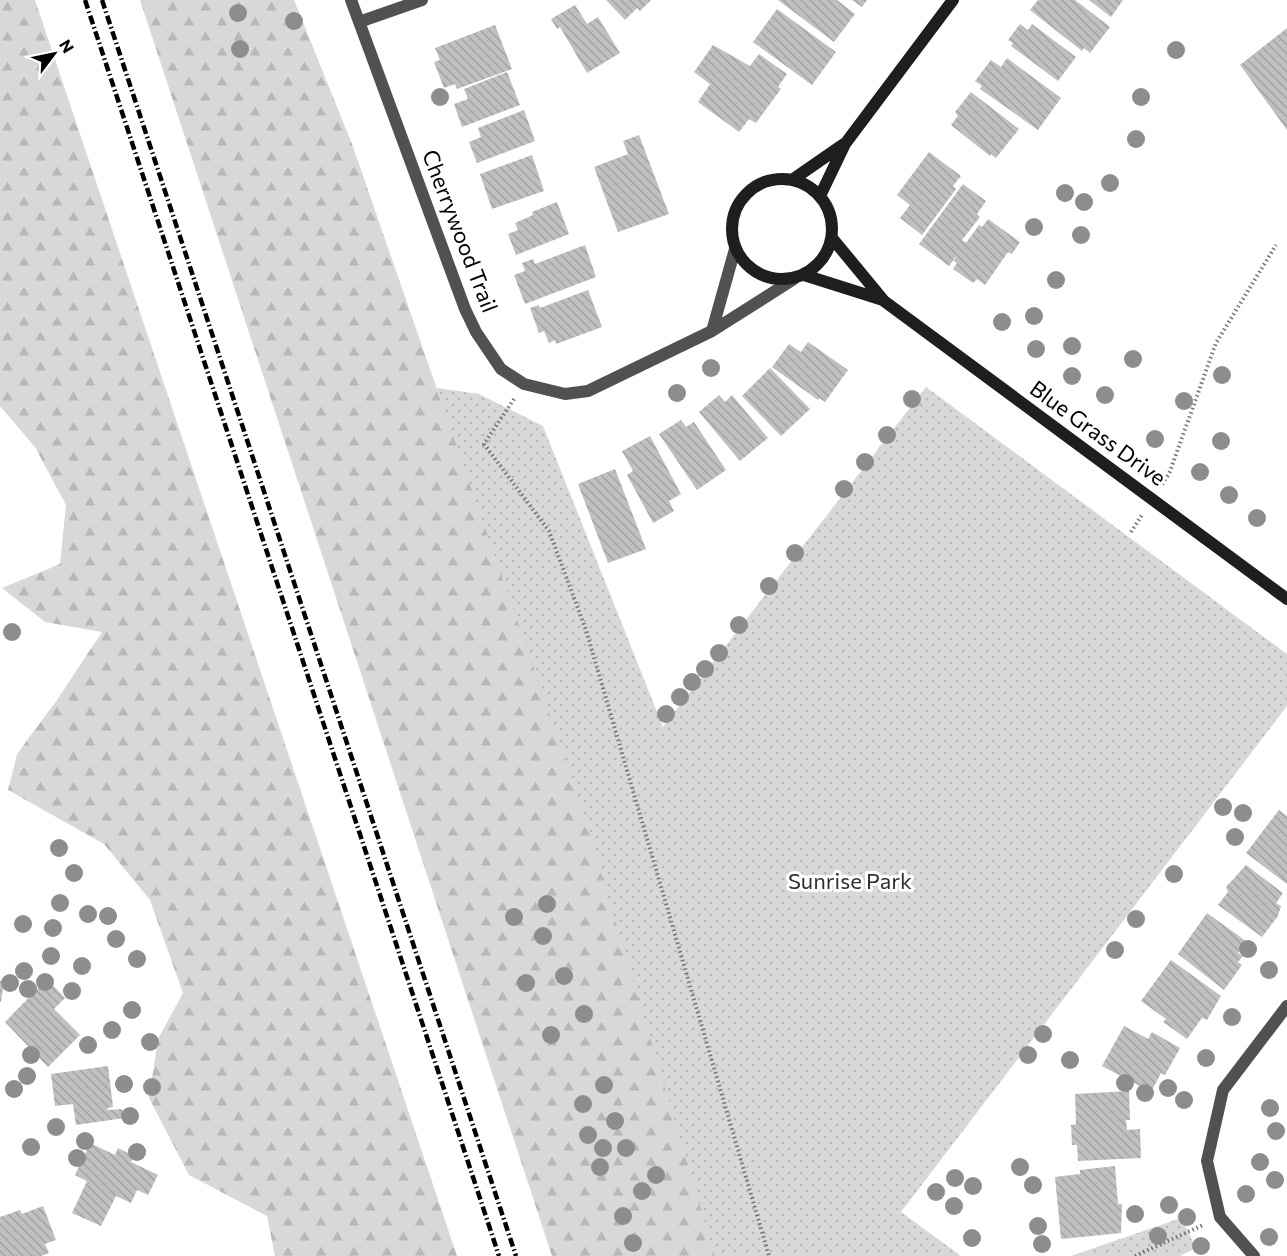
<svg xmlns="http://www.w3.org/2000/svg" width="1287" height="1256" font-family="Commissioner,sans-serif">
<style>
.grass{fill:url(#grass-dots)}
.forest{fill:url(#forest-firs)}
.building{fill:url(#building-back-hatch)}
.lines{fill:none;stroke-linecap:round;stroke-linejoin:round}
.path{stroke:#737373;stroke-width:4;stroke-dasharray:1.5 3;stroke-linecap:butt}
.street{stroke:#515151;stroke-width:12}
.secondary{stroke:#1e1e1e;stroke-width:12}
.rail{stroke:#000;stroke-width:4.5;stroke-dasharray:9 3 1.5 3;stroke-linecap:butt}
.tree{fill:#8d8d8d}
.labels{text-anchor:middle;stroke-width:6;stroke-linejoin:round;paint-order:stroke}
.street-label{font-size:22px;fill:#000;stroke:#fff}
.park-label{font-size:22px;fill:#2f2f2f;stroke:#fff}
</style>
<defs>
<pattern id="grass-dots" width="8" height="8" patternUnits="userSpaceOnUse" patternTransform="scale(1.5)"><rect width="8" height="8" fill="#d8d8d8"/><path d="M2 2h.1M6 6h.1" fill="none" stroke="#b8b8b8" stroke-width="1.8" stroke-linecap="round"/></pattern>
<pattern id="forest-firs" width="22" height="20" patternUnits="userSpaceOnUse" patternTransform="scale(1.5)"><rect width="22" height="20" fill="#d8d8d8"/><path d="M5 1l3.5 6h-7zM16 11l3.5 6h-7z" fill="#b8b8b8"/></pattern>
<pattern id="building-back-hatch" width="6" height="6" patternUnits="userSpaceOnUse" patternTransform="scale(1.5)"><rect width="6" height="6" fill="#c0c0c0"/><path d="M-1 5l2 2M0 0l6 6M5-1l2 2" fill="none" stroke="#a3a3a3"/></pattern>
</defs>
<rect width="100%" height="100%" fill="#fff"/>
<path class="grass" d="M926 387 1287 654V706L901 1212 961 1256H710L437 388 479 394 543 426 663 727Z
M1181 1218 1196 1248 1180 1256H1071Z"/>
<path class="forest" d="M0 0H35L457 1256H275L267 1216 189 1175 149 1098 158 1039 183 993 150 900 104 844 8 790 17 754 57 700 102 632 45 622 2 588 60 564 66 505 35 447 0 406Z
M140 0H294L352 144 580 802 715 1256H552Z"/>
<path class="building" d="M606 0H651L640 11 637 8 625 20Z
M778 0H837L855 14 834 42Z
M852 0H867L862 7Z
M1038 0H1075L1110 27 1090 53 1084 48 1082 51 1030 10Z
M1089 0H1123L1111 17Z
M575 5 587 24 598 17 620 53 587 73 560 27 557 29 551 19Z
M777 9 836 52 812 85 753 42Z
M1020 24 1028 30 1032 24 1076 57 1058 81 1011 46 1013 43 1008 40Z
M495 25 512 69 457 89 455 84 444 88 434 62 440 60 435 48Z
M1287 28V130L1240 65Z
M713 45 750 66 759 54 787 74 778 87 781 89 756 123 749 119 739 132 698 102 710 84 694 72Z
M1007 58 1061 98 1038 130 980 89 982 86 975 81 991 60 1001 67Z
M507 72 520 105 462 127 454 104 468 99 464 89Z
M971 92 1019 129 996 158 991 154 990 156 951 125 958 116 955 112Z
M524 110 535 141 477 163 469 142 481 137 478 128Z
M639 135 669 214 618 232 594 167 628 154 623 141Z
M929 152 961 176 953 186 956 189 922 235 900 218 910 205 897 195Z
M532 155 544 191 492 209 480 174Z
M963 184 986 201 977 214 980 217 962 240 966 243 979 225 982 227 988 219 1020 242 1012 254 1008 252 985 285 977 279 973 283 953 269 957 263 954 261 957 255 949 266 919 244Z
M557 202 569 234 516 255 508 234 518 230 515 223 533 215 532 212Z
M585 245 596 277 525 304 514 275 525 271 522 263 533 259 535 264Z
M588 290 602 327 556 344 555 340 549 343 544 331 539 333 530 308 539 305 540 308Z
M808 342 848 370 825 402 819 398 818 400 772 367 789 344 801 352Z
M770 368 810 409 781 436 742 396Z
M719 395 725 402 732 395 768 438 740 461 699 412Z
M681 420 686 427 694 422 726 470 697 490 659 434Z
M650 436 681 494 669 501 674 511 653 523 627 475 633 471 622 451Z
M615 469 646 549 608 563 578 484Z
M1279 810 1287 816V884L1246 853Z
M1246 865 1283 893 1276 903 1281 906 1278 916 1262 937 1218 905 1228 892 1226 887Z
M1207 913 1246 941 1238 953 1243 956 1238 962 1242 965 1224 990 1178 954Z
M1171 960 1221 996 1207 1020 1202 1018 1187 1039 1163 1022 1166 1019 1141 1001Z
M47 979 65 998 54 1009 80 1035 48 1067 5 1022Z
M0 981H4L1 1002H0Z
M1124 1026 1148 1039 1152 1032 1180 1048 1165 1075 1161 1073 1151 1092 1102 1066Z
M108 1066 113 1107 107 1108 108 1110 122 1109 124 1118 76 1125 73 1104 55 1106 51 1074Z
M1129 1091 1130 1120H1126L1127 1130 1140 1129 1141 1158 1078 1161 1077 1145H1072L1071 1125 1076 1124 1075 1094Z
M90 1143 115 1155 118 1148 134 1156 131 1162 158 1175 148 1195 137 1190 131 1203 116 1196 101 1226 72 1213 87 1181 75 1175Z
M1115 1166 1118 1204H1122L1121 1233 1061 1239 1055 1177 1080 1174V1170Z
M43 1206 56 1240 45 1244 49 1253 41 1256H0V1217L20 1210 22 1214Z"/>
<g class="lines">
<path class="path" d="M514 399 484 444 549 531 586 630 769 1256
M1162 484 1169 474 1216 343 1276 245
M1131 532 1142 515
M1135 1256 1203 1225"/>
<path class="street" d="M351 0 465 309 476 332 501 369 524 384 565 394 588 391 712 331 794 279
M359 22 422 0
M712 331 735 249
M1254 1256 1220 1217 1207 1161 1223 1090 1287 1006"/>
<path class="secondary" d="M732 229a50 50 0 1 1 100 0a50 50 0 1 1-100 0Z
M792 180 844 144
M820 196 845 144 953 0
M832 238 884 301 1287 599
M804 275 883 300"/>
<path class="rail" d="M85 0 499 1256
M102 0 516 1256"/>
</g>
<g class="tree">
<circle cx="238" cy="13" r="9"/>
<circle cx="294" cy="21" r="9"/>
<circle cx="240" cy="49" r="9"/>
<circle cx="1176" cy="50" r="9"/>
<circle cx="440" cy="97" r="9"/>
<circle cx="1141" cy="97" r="9"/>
<circle cx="1136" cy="139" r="9"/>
<circle cx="1110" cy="183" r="9"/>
<circle cx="1065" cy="193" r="9"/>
<circle cx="1084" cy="202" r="9"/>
<circle cx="1034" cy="227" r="9"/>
<circle cx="1081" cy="235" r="9"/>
<circle cx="1056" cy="280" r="9"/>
<circle cx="1034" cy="316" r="9"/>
<circle cx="1002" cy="322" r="9"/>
<circle cx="1072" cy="346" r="9"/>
<circle cx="1036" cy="349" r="9"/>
<circle cx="1133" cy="359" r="9"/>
<circle cx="711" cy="368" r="9"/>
<circle cx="1222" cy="375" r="9"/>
<circle cx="1072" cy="376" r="9"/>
<circle cx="677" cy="393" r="9"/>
<circle cx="1105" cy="395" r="9"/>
<circle cx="912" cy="399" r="9"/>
<circle cx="1184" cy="401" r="9"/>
<circle cx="887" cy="435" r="9"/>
<circle cx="1155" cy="439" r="9"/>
<circle cx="1221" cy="441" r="9"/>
<circle cx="865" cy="462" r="9"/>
<circle cx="1200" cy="472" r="9"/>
<circle cx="844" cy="489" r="9"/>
<circle cx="1229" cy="495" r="9"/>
<circle cx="1257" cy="518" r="9"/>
<circle cx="795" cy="553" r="9"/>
<circle cx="769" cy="586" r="9"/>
<circle cx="739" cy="625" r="9"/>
<circle cx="12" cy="632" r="9"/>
<circle cx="719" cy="653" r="9"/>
<circle cx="705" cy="669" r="9"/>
<circle cx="692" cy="682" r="9"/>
<circle cx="680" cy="697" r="9"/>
<circle cx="666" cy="714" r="9"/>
<circle cx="1223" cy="807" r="9"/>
<circle cx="1243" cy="813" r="9"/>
<circle cx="1235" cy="837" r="9"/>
<circle cx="59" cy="848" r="9"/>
<circle cx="74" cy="873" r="9"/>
<circle cx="1174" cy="874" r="9"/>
<circle cx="60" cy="903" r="9"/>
<circle cx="547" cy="904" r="9"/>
<circle cx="88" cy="914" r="9"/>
<circle cx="108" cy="916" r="9"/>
<circle cx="514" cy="917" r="9"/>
<circle cx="1136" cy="919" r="9"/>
<circle cx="23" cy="924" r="9"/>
<circle cx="53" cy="928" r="9"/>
<circle cx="543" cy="936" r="9"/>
<circle cx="116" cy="939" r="9"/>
<circle cx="1248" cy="949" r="9"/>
<circle cx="1115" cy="950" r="9"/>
<circle cx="51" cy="956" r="9"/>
<circle cx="137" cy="959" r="9"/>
<circle cx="82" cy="966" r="9"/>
<circle cx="1269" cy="970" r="9"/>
<circle cx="24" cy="971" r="9"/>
<circle cx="564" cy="976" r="9"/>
<circle cx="45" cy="982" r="9"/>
<circle cx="10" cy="983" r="9"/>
<circle cx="526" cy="983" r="9"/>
<circle cx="28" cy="989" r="9"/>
<circle cx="72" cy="991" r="9"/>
<circle cx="132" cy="1010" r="9"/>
<circle cx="584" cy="1014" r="9"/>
<circle cx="1232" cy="1017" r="9"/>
<circle cx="112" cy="1030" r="9"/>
<circle cx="1043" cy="1034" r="9"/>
<circle cx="551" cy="1035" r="9"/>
<circle cx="150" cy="1042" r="9"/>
<circle cx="88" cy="1045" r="9"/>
<circle cx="31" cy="1055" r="9"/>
<circle cx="1028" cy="1055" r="9"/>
<circle cx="1206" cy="1058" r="9"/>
<circle cx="1070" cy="1060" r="9"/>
<circle cx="27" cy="1076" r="9"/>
<circle cx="1125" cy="1083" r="9"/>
<circle cx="124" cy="1084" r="9"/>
<circle cx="604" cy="1085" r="9"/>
<circle cx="152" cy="1087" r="9"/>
<circle cx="1168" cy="1088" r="9"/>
<circle cx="14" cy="1089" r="9"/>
<circle cx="1145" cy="1093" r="9"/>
<circle cx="1184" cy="1100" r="9"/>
<circle cx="583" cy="1104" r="9"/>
<circle cx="1270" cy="1108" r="9"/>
<circle cx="130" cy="1116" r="9"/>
<circle cx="615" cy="1121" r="9"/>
<circle cx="56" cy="1127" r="9"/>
<circle cx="1276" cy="1131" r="9"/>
<circle cx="588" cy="1135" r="9"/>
<circle cx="85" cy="1141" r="9"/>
<circle cx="31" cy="1147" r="9"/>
<circle cx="603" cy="1148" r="9"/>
<circle cx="626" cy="1148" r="9"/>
<circle cx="137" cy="1152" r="9"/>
<circle cx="77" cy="1158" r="9"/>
<circle cx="1260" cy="1162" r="9"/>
<circle cx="600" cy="1167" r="9"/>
<circle cx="1020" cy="1167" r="9"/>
<circle cx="656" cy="1175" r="9"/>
<circle cx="955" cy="1178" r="9"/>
<circle cx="1275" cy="1180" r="9"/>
<circle cx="1033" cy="1185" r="9"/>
<circle cx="973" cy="1186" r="9"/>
<circle cx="642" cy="1191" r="9"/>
<circle cx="936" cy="1192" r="9"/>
<circle cx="1246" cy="1194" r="9"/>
<circle cx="1169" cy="1205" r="9"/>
<circle cx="954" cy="1206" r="9"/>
<circle cx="1135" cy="1214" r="9"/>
<circle cx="623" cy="1216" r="9"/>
<circle cx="1187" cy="1217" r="9"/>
<circle cx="1038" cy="1226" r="9"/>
<circle cx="1158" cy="1236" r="9"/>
<circle cx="1269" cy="1237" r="9"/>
<circle cx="972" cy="1238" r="9"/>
<circle cx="633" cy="1243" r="9"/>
<circle cx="1042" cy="1244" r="9"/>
<circle cx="1201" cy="1246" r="9"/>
</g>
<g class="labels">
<g class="street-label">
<text transform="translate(460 231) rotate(69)" y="8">Cherrywood Trail</text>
<text transform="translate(1098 433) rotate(36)" y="8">Blue Grass Drive</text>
</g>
<g class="park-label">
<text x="850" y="889">Sunrise Park</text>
</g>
</g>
<g transform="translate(54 54) rotate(58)" stroke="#ffffff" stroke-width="4.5" paint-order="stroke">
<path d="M0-4.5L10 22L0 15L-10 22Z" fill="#000000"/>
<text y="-9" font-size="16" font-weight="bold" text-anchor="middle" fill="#000000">N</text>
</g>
</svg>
